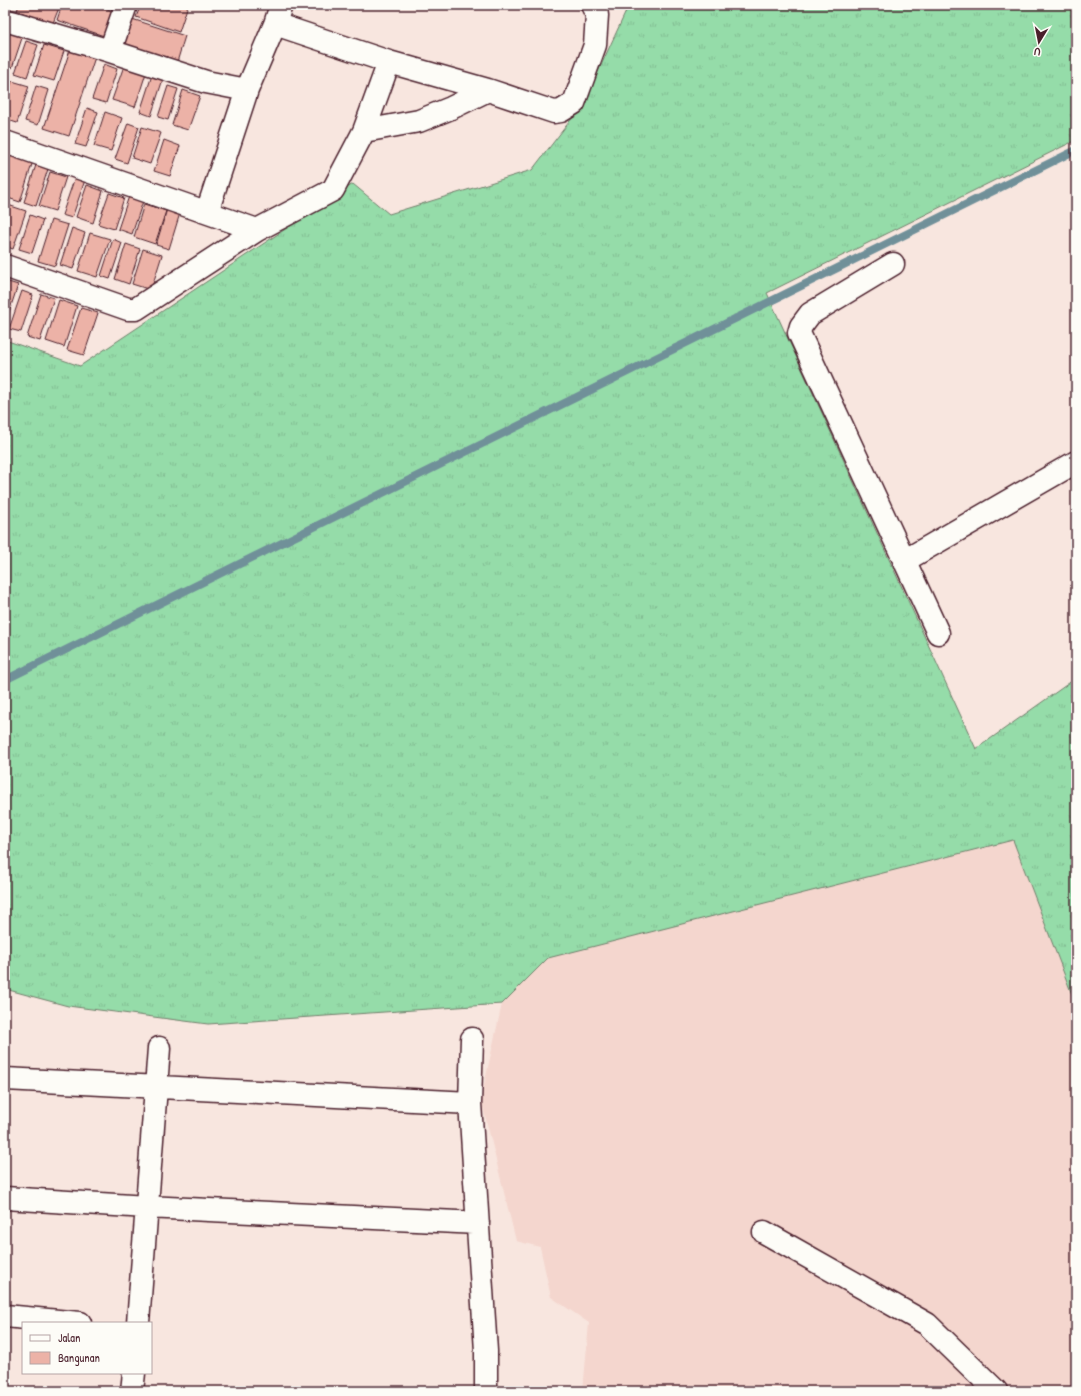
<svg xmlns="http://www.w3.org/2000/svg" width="1081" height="1396" font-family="'Patrick Hand',sans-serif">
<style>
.built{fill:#f4d6ce}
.grass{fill:url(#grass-tufts);stroke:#707e6a}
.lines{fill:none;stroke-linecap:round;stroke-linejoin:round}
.stream{stroke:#709099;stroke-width:8}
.building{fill:#ecb2a7;stroke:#4a1f2b}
.minor-casing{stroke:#4a1f2b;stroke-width:25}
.minor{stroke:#fdfcf7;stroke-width:22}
</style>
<defs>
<pattern id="grass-tufts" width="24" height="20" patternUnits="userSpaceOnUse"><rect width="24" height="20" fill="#95dca9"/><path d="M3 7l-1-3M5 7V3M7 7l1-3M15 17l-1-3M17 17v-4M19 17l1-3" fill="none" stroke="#82bc92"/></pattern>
</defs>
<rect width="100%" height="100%" fill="#f8e6df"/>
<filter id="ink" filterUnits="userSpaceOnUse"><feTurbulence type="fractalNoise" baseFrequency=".025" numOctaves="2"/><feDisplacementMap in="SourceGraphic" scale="8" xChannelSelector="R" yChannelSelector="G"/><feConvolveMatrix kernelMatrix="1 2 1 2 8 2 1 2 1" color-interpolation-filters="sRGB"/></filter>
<g filter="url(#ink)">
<path class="built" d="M1013 840 1076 1005V1391H583L589 1323 551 1297 540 1247 516 1241 481 1099 502 1004 548 958Z"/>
<path class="grass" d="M629 5H1076V140L767 293 976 749 1076 678V1005L1013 840 548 958 502 1004 208 1024 68 1006 5 989V340L80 366 353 184 389 214 532 170 583 104Z"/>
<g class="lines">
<path class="stream" d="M5 680 1076 150"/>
</g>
<path class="building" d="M19 5H60L53 23 17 11Z
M62 5H96L113 11 104 36 57 20Z
M103 5H119L117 10Z
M141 5H188L179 32 136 17Z
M132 19 185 36 177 62 123 44Z
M6 30 23 35 12 68 5 65V34Z
M26 41 38 45 27 77 15 73Z
M44 45 64 51 54 81 34 75Z
M71 47 96 54 69 136 44 128Z
M125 63 147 70 135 107 112 100Z
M104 64 117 69 106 103 92 99Z
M152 75 163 79 151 116 140 112Z
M12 81 29 86 17 123 5 119V103Z
M36 86 49 90 38 125 25 121Z
M168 86 178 89 168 120 158 117Z
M183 90 200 96 188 130 172 125Z
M87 108 98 112 86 147 75 144Z
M105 112 122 118 111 151 94 146Z
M128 123 139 127 127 163 115 159Z
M142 127 161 133 150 164 132 158Z
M164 140 180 146 170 176 154 171Z
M9 153 33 161 20 202 5 197V165Z
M36 165 48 169 36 206 24 202Z
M50 172 66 177 55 211 39 206Z
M75 177 85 180 72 218 62 215Z
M87 185 103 191 93 223 76 217Z
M109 193 124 198 114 229 98 224Z
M130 193 144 198 132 234 118 229Z
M5 204 26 211 13 249 5 246Z
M144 204 166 211 155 244 134 237Z
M167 209 180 213 169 249 156 245Z
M30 215 43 220 32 253 19 249Z
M51 220 68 225 55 266 38 261Z
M72 228 85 233 73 269 60 265Z
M90 233 110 239 97 277 78 271Z
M113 239 122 243 110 279 101 276Z
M126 244 140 249 129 284 115 279Z
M143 249 162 255 151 290 132 284Z
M5 281 18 285 5 324Z
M22 291 33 295 21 332 9 329Z
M41 294 54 298 40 341 27 337Z
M59 300 77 306 64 347 46 341Z
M81 308 98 313 84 355 67 350Z"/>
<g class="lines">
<g class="minor-casing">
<path id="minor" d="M5 20 110 51 206 82 247 90 275 24 281 5
M275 24 389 62
M110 51 126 5
M364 131 419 121 451 108 488 90
M5 142 257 230
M207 212 247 90
M893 264 810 314 801 326 799 333 938 633
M5 266 128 309H136L257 230 333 190 364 131 389 62 488 90 554 112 561 111 574 103 595 45 597 15 592 5
M904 561 1076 462
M472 1039 470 1103 486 1351V1391
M5 1079 470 1103
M5 1198 147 1207 478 1223
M764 1232 927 1324 996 1391
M5 1316 80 1323
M138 1323 159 1048
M132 1391 134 1373"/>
</g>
<use href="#minor" class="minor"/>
</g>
</g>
<rect width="1081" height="1396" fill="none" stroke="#fdfcf7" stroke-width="20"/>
<rect x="10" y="10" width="1061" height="1376" fill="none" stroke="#4a1f2b" stroke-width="1.5" filter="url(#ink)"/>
<rect x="22" y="1322" width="130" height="52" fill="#fdfcf7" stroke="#b5a4a5"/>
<rect x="30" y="1335" width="20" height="6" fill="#fdfcf7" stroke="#b5a4a5"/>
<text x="58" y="1342" font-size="12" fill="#4a1f2b">Jalan</text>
<rect x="30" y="1352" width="20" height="12" fill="#ecb2a7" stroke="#b5a4a5"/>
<text x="58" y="1362" font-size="12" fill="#4a1f2b">Bangunan</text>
<g transform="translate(1039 42) rotate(190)" stroke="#fdfcf7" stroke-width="3" paint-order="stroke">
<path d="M0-3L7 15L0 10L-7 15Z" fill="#4a1f2b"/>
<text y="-6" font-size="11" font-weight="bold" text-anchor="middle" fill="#4a1f2b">U</text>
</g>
</svg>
